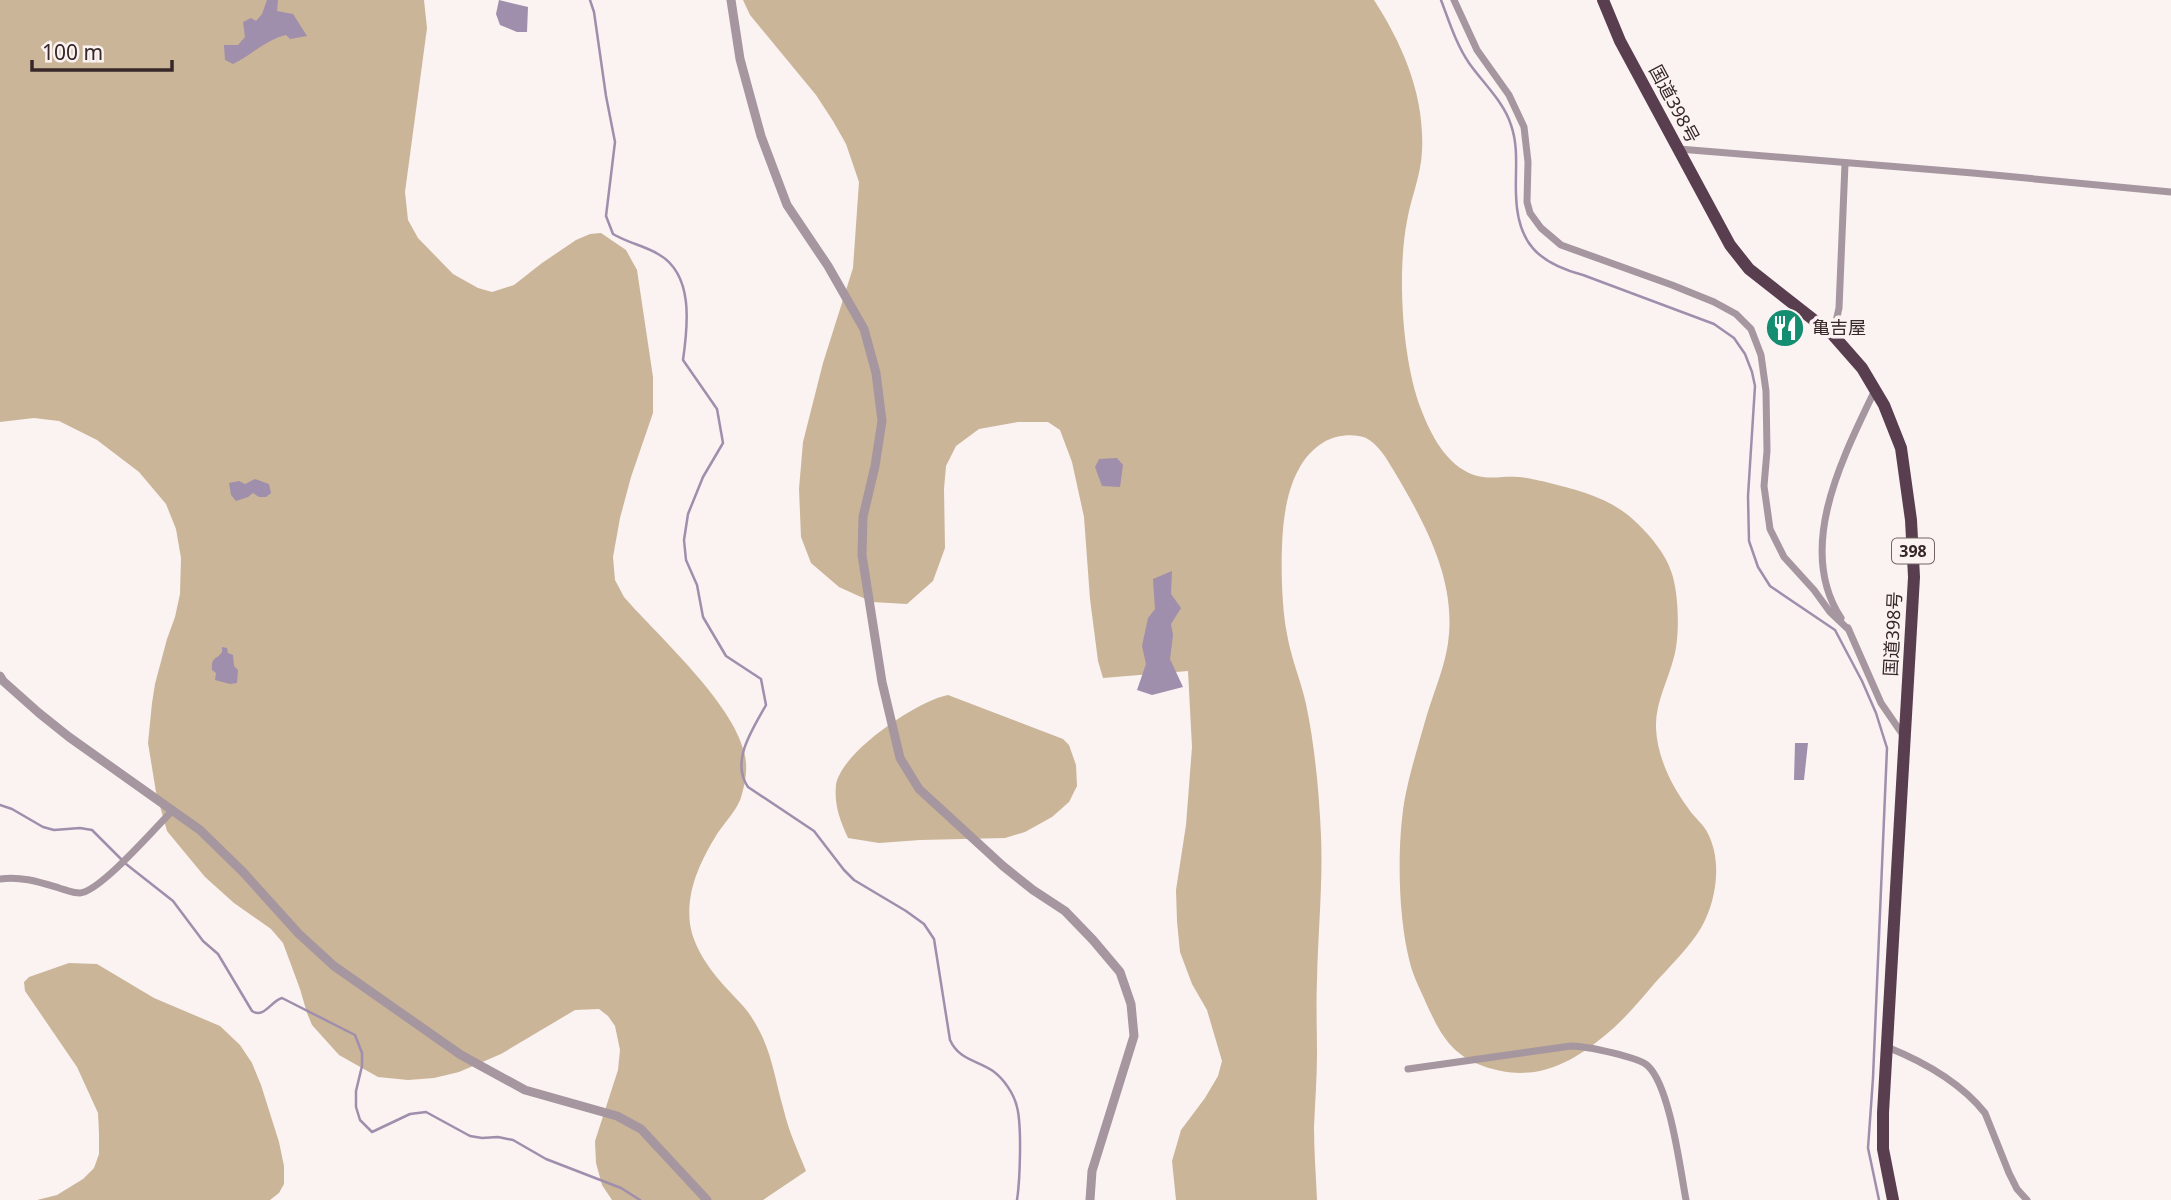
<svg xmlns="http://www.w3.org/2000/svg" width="2171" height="1200" font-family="'Noto Sans','Noto Sans JP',sans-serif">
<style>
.forest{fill:#cab598}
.water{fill:#9f8eac}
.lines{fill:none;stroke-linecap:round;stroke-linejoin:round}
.stream{stroke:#9f8eac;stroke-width:2.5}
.minor{stroke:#a6969f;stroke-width:7}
.tertiary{stroke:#a6969f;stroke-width:9}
.trunk{stroke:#583e4e;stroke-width:12}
.labels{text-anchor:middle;stroke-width:7;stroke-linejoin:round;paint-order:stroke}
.shield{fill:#fbf2f2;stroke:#726465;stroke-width:2}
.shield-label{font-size:16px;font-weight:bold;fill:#372728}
.street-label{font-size:18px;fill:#372728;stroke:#fbf2f2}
.poi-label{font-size:18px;fill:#372728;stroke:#fbf2f2;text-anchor:start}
</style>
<rect width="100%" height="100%" fill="#fbf2f2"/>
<path class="forest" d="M0 0H424L427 28 405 192 408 220 418 238 453 274 478 288 492 292 514 285 542 263 576 240 590 234 601 233 626 250 637 270 653 377V413L631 477 620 518 613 557 615 580 624 597C659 637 732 702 744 752 748 765 746 780 742 794 739 808 725 822 717 834 700 862 686 891 690 924 694 950 713 974 730 992 736 999 743 1005 748 1012 772 1046 773 1073 784 1111 789 1132 798 1151 806 1171L763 1200H612L602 1185 596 1163 595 1141 618 1070 620 1050 615 1026 608 1016 599 1009 575 1010 501 1054 459 1072 434 1078 408 1080 378 1077 339 1055 312 1025 307 1013 300 989 283 943 271 929 234 903 205 877 167 831 156 792 148 743 152 703 155 684 167 639 175 617 180 594 181 558 176 529 166 504 139 472 97 440 59 421 34 418 0 422Z
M743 0H1374C1403 45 1425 96 1422 151 1421 176 1411 197 1407 221 1397 273 1402 360 1421 409 1431 435 1446 465 1474 475 1489 480 1503 476 1518 477 1525 477 1539 481 1546 482 1581 491 1612 498 1638 524 1651 537 1665 553 1671 571 1679 592 1680 636 1674 657 1668 681 1655 703 1656 728 1657 756 1671 785 1688 808 1693 816 1701 822 1706 830 1723 859 1717 900 1701 928 1689 948 1669 967 1654 984 1638 1003 1622 1022 1603 1037 1566 1067 1531 1083 1483 1066 1450 1054 1440 1033 1426 1003 1421 991 1413 976 1410 963 1398 918 1397 849 1404 803 1409 775 1418 746 1426 718 1434 690 1447 663 1449 634 1454 575 1423 520 1394 471 1387 459 1378 444 1366 438 1354 433 1335 435 1324 442 1290 462 1283 511 1282 547 1281 572 1282 609 1287 634 1291 658 1301 681 1306 704 1315 747 1319 792 1321 835 1323 884 1318 933 1317 981 1316 1005 1317 1030 1317 1054 1317 1078 1315 1103 1314 1127 1314 1151 1316 1176 1317 1200H1176L1172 1161 1181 1130 1205 1098 1218 1076 1222 1061 1207 1010 1192 984 1180 952 1177 921 1176 890 1186 825 1192 747 1188 671 1103 678 1098 661 1090 599 1084 517 1072 462 1060 430 1048 422H1018L979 429 956 446 946 466 944 489 945 548 933 581 907 604 872 602 839 587 811 563 801 537 799 489 803 442 823 363 853 268 859 182 846 144 833 121 816 95 750 15Z
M948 695 1063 739 1069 745 1076 765 1077 786 1069 802 1052 817 1025 832 1005 838 920 840 879 843 848 838C840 820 834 805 836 785 841 752 917 701 948 695Z
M69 963 97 964 154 998 220 1026 240 1045 252 1063 261 1085 279 1142 284 1166V1184L279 1193 270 1200H37L57 1195 83 1179 94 1168 99 1154V1133L98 1113 77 1067 25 991 24 982 29 977Z"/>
<path class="water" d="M267 0H278L277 11 293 14 307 36 290 39 286 35C265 40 252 55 233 64L225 60 224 45H238L245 37 243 22 251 18 256 21 262 14Z
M499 0 528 7 527 32H517L500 25 496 14Z
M1117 458 1123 465 1120 487 1102 486 1095 467 1099 459Z
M255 479 269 484 271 493 266 497H259L253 493 248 497 236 501 231 495 229 483 239 481 245 484Z
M1172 571 1171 594 1181 608 1171 624 1173 635 1170 659 1183 687 1152 695 1137 690 1146 664 1142 646 1148 618 1155 609 1153 579Z
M222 647 227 648 228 653 233 655 234 666 238 670 237 683 230 684 215 680 216 673 212 670C211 656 217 660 222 652Z
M1795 743H1808L1804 780H1794Z"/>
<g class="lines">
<path class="stream" d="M590 0 594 12 606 96 615 142 606 216 613 234C628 243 645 246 658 254 694 274 688 325 683 360L717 409 723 443 703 477 688 514 684 540 686 560 697 585 703 617 726 656 761 679 766 705C753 729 730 761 748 787L814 831 844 870 854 880 906 911 924 924 934 939 950 1040C959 1060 977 1060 993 1071 1004 1079 1014 1094 1017 1107 1022 1126 1020 1180 1017 1200
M1441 0C1449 21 1456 44 1469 63 1483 83 1504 102 1511 125 1519 148 1515 170 1516 194 1517 243 1538 263 1583 275L1714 324 1734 338 1745 354 1752 372 1755 386 1748 496 1749 541 1758 567 1770 586 1835 630 1862 681 1876 713 1887 748 1873 1078 1868 1148 1879 1200
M0 805 12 809 43 827 54 830 80 828 92 830 126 864 173 901 203 941 218 954 252 1011C264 1019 271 1001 282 998L355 1035 362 1053V1066L356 1091V1107L360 1120 372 1132 410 1114 426 1112 470 1136 482 1138 498 1137 513 1140 546 1159 621 1188 640 1200"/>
<path class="minor" d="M1454 0 1477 50 1509 95 1524 127 1528 162 1527 202 1530 213 1541 228 1561 245 1672 285 1714 302 1736 314 1751 329 1761 355 1766 391 1767 451 1764 486 1770 529 1784 557 1814 590 1830 612 1849 630
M1679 149 1973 173 2171 192
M1833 335 1839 308 1845 164
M1841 618C1795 548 1843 457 1875 390
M1848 628 1881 703 1903 735
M0 879C21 876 39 882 59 888 66 890 73 893 80 893 100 892 157 826 173 810
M1887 1047C1922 1061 1961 1083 1985 1113L2009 1173 2017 1189 2027 1200
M1408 1069 1571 1046C1586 1046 1639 1057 1648 1066 1670 1087 1680 1168 1686 1200"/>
<path class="tertiary" d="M731 0 740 59 761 136 787 205 828 266 864 329 876 373 882 421 875 466 863 517 862 555 882 682 900 758 919 789 1003 866 1033 890 1065 911 1093 940 1120 972 1131 1004 1134 1036 1092 1171 1090 1200
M0 676 3 681 39 713 69 737 200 830 243 872 299 934 334 966 461 1055 525 1090 617 1116 641 1129 707 1200"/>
<path class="trunk" d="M1603 0 1620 41 1730 245 1749 269 1833 335 1862 368 1884 405 1901 448 1911 520 1914 577 1883 1113V1149L1893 1200"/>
</g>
<defs>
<g id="restaurant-disc" transform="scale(2.0125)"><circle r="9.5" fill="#148d71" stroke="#fbf2f2"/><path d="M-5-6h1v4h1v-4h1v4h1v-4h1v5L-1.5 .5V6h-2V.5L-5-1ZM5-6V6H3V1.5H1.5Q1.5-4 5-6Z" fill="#fff"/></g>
</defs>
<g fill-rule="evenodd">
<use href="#restaurant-disc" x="1785" y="328"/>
</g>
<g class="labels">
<rect class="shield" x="1892" y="538.5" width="42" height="25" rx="5"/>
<g class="shield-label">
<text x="1913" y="557">398</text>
</g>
<g class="street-label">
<text transform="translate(1674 104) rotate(62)" y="6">国道398号</text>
<text transform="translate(1893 634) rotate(-87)" y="6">国道398号</text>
</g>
<g class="poi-label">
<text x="1812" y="334">亀吉屋</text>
</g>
</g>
<path d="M32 60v10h140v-10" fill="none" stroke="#372728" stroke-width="3.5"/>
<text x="42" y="60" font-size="21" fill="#372728" stroke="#fbf2f2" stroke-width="5" paint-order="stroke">100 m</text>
</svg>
